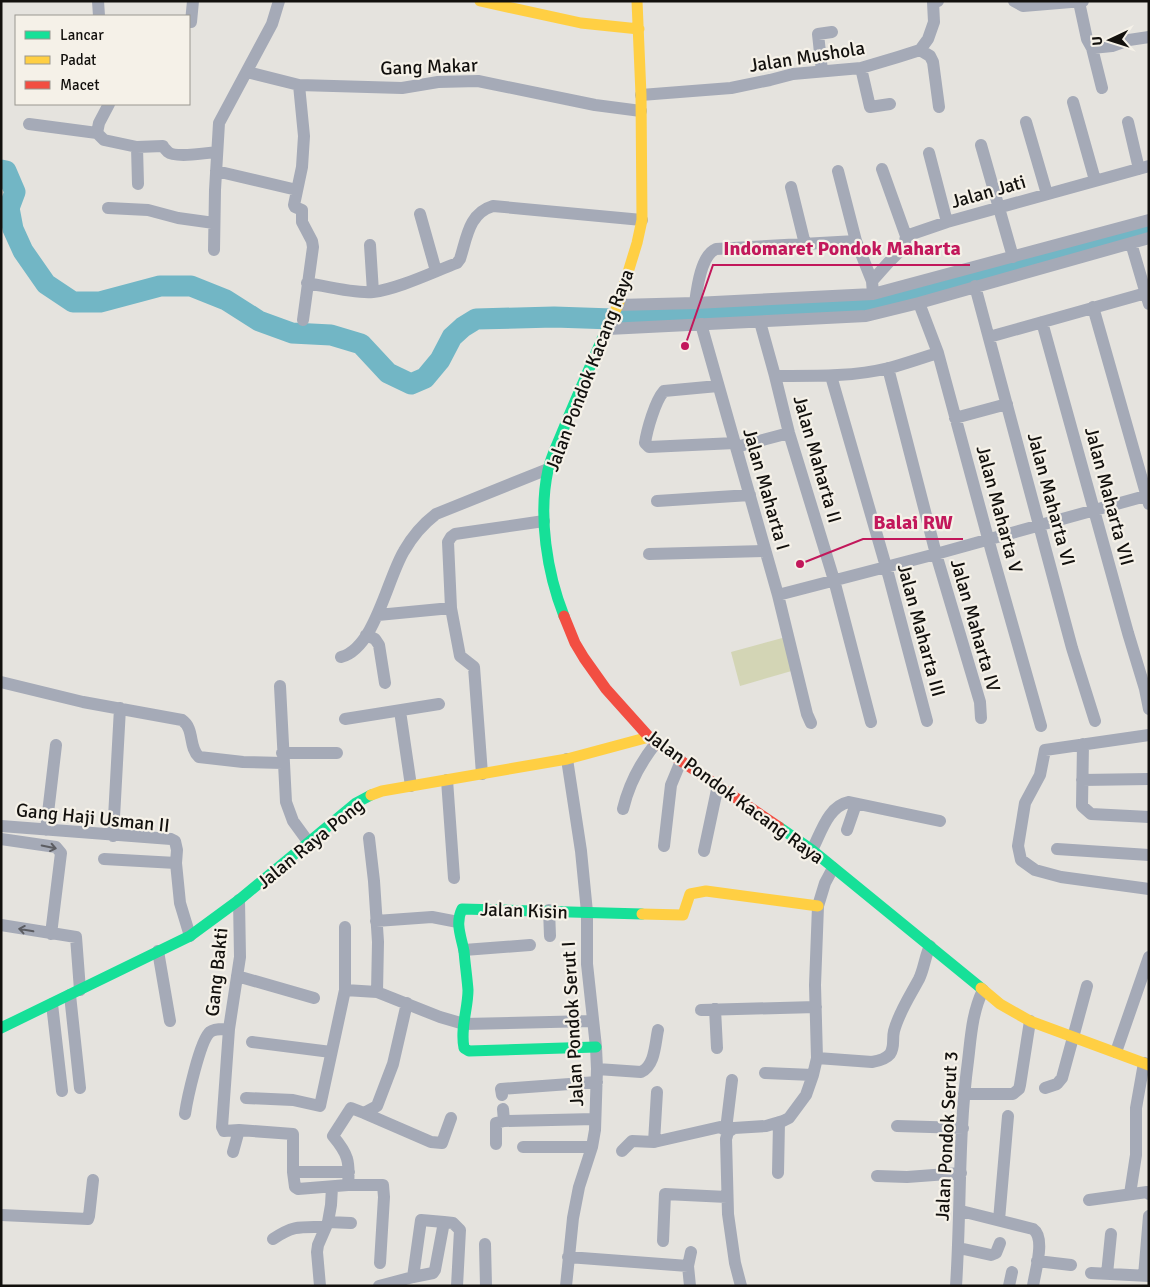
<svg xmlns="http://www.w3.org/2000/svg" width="1150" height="1287" font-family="Signika,sans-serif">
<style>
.green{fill:#d3d5b5}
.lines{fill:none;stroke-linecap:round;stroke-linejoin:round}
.river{stroke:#72b6c5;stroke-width:21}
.street{stroke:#a5aab7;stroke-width:12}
.fast{stroke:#16e098;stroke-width:11}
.slow{stroke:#ffcf43;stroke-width:11}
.jam{stroke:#f24e42;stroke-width:11}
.oneway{stroke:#5c5d62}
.labels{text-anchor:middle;stroke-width:4.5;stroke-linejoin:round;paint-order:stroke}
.street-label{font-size:19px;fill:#12100d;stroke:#f5f1e8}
.leader{fill:none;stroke:#c2185b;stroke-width:2}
.callout-dot{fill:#c2185b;stroke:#f5f1e8;stroke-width:2}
.callout-label{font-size:20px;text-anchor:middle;font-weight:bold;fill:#c2185b;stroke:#f5f1e8;stroke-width:4.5;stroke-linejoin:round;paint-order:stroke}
</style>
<rect width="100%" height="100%" fill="#e5e3de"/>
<path class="green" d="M786 637 795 670 740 686 731 652Z"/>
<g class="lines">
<path class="river" d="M1 170 6 171 15 192 9 208 13 229 23 251 46 284 73 302H100L160 286H191L226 300 259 321 292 333 331 335 361 344 388 373 411 384 425 378 440 360 452 337 463 327 476 319 554 317 642 320 870 307 1149 230"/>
<path class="street" d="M98 1 99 16
M1014 1 1023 6 1083 1
M1079 2 1087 39 1092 48 1102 88
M191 22 193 1
M1092 48 1112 46 1129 40 1149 37
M920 50 930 56 933 62 939 107
M861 68 870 107 890 104
M822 71 818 34 832 32
M247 72 299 85 402 88 438 82 478 81 595 105 641 111
M299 85 304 136 302 167 294 205 295 207 302 210V222L312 241 313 247 303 320
M641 95 731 88 770 80 793 74 861 68 898 57 920 50 928 39 934 22 933 2 938 1
M1073 102 1095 180
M1026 122 1047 194
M1128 122 1139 169
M29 124 97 133
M97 133 104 140 137 147 163 146C163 147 167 151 168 152 175 158 207 153 217 152
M97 133 99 123 109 104
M981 145 1013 257
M137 147 138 184
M929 153 947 222
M216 171 297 190
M838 171 856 241 872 281
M791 187 805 244 804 250
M108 208 148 210 178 218 214 223
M420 214 436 271
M906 236 947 222 1149 166
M1131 243 1149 304
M370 245 373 292
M214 250 215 190 219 123 272 24 279 1
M307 283C325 286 356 294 373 292 398 289 433 272 457 263L460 259C467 237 469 213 493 206L642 220
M975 286 1072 648 1095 721
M873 294 872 281 888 263 904 247 906 236 882 169
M695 303C697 288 701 255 716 249L856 241
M919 303 938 353 992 553 1041 726
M618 305 695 303 873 294 1149 220
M1093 307 1149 504
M760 322 775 376 789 433 834 580 871 722
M1042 322 1128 633 1145 689 1149 709
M701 324 778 595 807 714 811 723
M608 329 866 316 919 303 1149 238
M989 337 1146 293
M888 368 936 554 980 702 981 718
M775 376C813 376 852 377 889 368 905 364 921 358 938 353
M831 376 889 577 927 721
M718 386 664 391C655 401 647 430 645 443L649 447 735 443
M955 418 1007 404
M736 447 789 433
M657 501 750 495
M649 554 765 551
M778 595 936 554 1149 495
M378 615 451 608
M366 635 375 639 379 645 385 683
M341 657C375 648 387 579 404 551 412 537 423 524 436 514L548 469
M1 682 83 702 182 720C195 729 188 747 199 757L243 762 283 763
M280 686 286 802 293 821 309 843
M400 711 411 786
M345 719 439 704
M1149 735 1045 750 1040 775 1025 803 1018 846 1021 860 1035 870 1061 877 1149 889
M1083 744 1082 806 1091 814 1149 817
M282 753H337
M482 774 474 667 460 656 451 608 448 542 451 537 455 534 544 521
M447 780 454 878
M1082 780 1149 779
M623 809C629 784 640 763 656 743
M1 826 171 839 175 841 177 850 176 863 180 903 190 936
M46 830 56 745
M847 830 856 804
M113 836 120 708
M369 838 374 881 378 942 377 992
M1 839 56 847 61 853 51 934
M664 846 671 785 681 761
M1057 849 1149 855
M812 850C821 833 828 806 849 802L940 821
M704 851 718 785
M104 859 176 863
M549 910 550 936
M376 921 432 917 458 922
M1 925 76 937 80 990
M464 950 530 945
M158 951 170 1021
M237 976 314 998
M345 990 377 992 440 1017 464 1024 592 1021
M70 995 80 1088
M52 1004 62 1091
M715 1009 717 1048
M701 1010 816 1007
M252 1042 331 1052
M1116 1052 1149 957
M817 1058 872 1062C878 1061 886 1059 890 1054 895 1047 892 1039 894 1031 899 1012 910 996 919 979 924 969 925 956 930 946
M597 1069 641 1072C655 1066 655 1044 658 1030
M765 1073 813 1075
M1045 1088 1057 1084 1062 1078 1087 986
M964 1094H1013L1019 1089 1020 1085 1030 1021
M502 1095 501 1089 597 1082
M246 1098 293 1100 320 1106 345 990V927
M364 1113 431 1142 442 1143 451 1118
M185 1114C187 1100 200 1040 210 1032 215 1028 223 1029 229 1029
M504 1121 595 1119
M897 1126 963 1128
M239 1130 293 1134V1172L295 1187 298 1189 348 1185
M728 1132 727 1121 732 1080
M654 1142 657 1092
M496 1144V1123L504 1121 503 1109
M523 1147H592
M622 1151 632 1141 654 1142 720 1127 728 1132
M233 1152 239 1130 224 1131 222 1127 229 1029 240 957 239 900
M293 1172H349
M778 1173 779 1122
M877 1176 907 1177 961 1173
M1130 1194 1136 1155V1108L1144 1063
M1089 1200 1147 1192 1149 1194
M961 1211 1033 1229C1046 1238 1035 1271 1033 1286
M1 1215 88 1219 89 1216 93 1180
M999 1220 1008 1116
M328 1222 351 1223
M444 1222 453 1223 460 1230 457 1286
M273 1239C294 1225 300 1227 325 1227
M663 1241 665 1194 727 1197
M485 1244 486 1286
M959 1248 991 1255 996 1253 1000 1243
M568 1257 688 1266 691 1252
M1037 1261 1071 1265
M380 1263 384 1197 383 1185H348C350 1161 348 1154 333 1136L351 1108 364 1113 377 1106 393 1064 407 1003
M688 1266 690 1286
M1091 1273 1149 1276
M1107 1274 1111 1234
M1144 1276 1149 1216
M320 1286 317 1252 318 1245 328 1222 331 1205 332 1187
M379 1286 413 1277 421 1220 444 1222 435 1270 433 1273 413 1277
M566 1286 573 1218 579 1187 592 1147 595 1130 597 1069 596 1047 587 964V912L581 851 567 759
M741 1286 735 1263 728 1214 726 1139 728 1132 734 1128 766 1126 783 1121 789 1118 806 1095 813 1075 817 1058 815 985 818 906 825 883 833 868
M956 1286C961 1211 958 1135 968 1061 971 1036 972 1013 983 990
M1009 1286 1012 1272"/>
<path class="fast" d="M564 616C547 573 538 516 548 470 551 456 558 443 563 430 577 396 592 362 607 328
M779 827 812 850 981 988
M1 1028 190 936 239 900 356 803 371 795
M596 1047 469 1051 464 1048C460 1028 468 1009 468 990 467 977 465 964 464 951 461 936 455 923 462 909L642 914"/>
<path class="slow" d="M480 1 581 23 639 29
M607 328 618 305 637 243 642 220 641 95 637 1
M371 795 382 791 567 759 649 737
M642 914 683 915 690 894 706 891 818 906
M981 988 1000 1004 1030 1021 1149 1065"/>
<path class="jam" d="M564 616 575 643 584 658 606 689 649 737 681 761 779 827"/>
</g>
<defs><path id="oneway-shaft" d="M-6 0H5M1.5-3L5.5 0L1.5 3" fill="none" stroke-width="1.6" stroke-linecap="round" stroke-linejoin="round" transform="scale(1.25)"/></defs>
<g class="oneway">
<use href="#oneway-shaft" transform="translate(49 847) rotate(12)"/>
<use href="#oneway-shaft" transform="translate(26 930) rotate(-170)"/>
</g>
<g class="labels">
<g class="street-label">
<text transform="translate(807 56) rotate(-9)" y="7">Jalan Mushola</text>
<text transform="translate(429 66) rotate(-2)" y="7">Gang Makar</text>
<text transform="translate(988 191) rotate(-16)" y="7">Jalan Jati</text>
<text transform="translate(589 370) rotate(-69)" y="7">Jalan Pondok Kacang Raya</text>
<text transform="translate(818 459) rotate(74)" y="7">Jalan Maharta II</text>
<text transform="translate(767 489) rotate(74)" y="7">Jalan Maharta I</text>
<text transform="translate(1110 496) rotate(75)" y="7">Jalan Maharta VII</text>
<text transform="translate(1052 499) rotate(75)" y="7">Jalan Maharta VI</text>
<text transform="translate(1000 509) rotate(75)" y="7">Jalan Maharta V</text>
<text transform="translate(976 625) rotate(74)" y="7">Jalan Maharta IV</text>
<text transform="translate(922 630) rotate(75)" y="7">Jalan Maharta III</text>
<text transform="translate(735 796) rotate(36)" y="7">Jalan Pondok Kacang Raya</text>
<text transform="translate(93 817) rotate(6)" y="7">Gang Haji Usman II</text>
<text transform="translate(310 843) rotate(-39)" y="7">Jalan Raya Pong</text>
<text transform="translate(524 910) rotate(2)" y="7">Jalan Kisin</text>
<text transform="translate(216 972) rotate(-84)" y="7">Gang Bakti</text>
<text transform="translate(572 1024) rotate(-93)" y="7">Jalan Pondok Serut I</text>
<text transform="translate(946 1136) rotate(-87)" y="7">Jalan Pondok Serut 3</text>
</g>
</g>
<path class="leader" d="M685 346L713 265H970M800 564L863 539H963"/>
<g class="callout-dot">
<circle cx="685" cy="346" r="5"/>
<circle cx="800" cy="564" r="5"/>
</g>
<g class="callout-label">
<text x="842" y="255">Indomaret Pondok Maharta</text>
<text x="913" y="529">Balai RW</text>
</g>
<rect width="1150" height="1287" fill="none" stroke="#12100d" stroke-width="5"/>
<rect x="15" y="15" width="175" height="90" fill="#f5f1e8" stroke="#9a9790"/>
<rect x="25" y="31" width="25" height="8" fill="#16e098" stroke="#9a9790"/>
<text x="60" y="40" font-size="15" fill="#12100d">Lancar</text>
<rect x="25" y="56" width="25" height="8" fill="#ffcf43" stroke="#9a9790"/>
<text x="60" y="65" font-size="15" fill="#12100d">Padat</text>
<rect x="25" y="81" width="25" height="8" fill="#f24e42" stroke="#9a9790"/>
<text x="60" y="90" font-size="15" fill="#12100d">Macet</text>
<g transform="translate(1110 40) rotate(266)" stroke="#f5f1e8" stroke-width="4" paint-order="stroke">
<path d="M0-4L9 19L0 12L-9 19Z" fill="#12100d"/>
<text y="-8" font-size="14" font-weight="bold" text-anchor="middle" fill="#12100d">U</text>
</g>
</svg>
